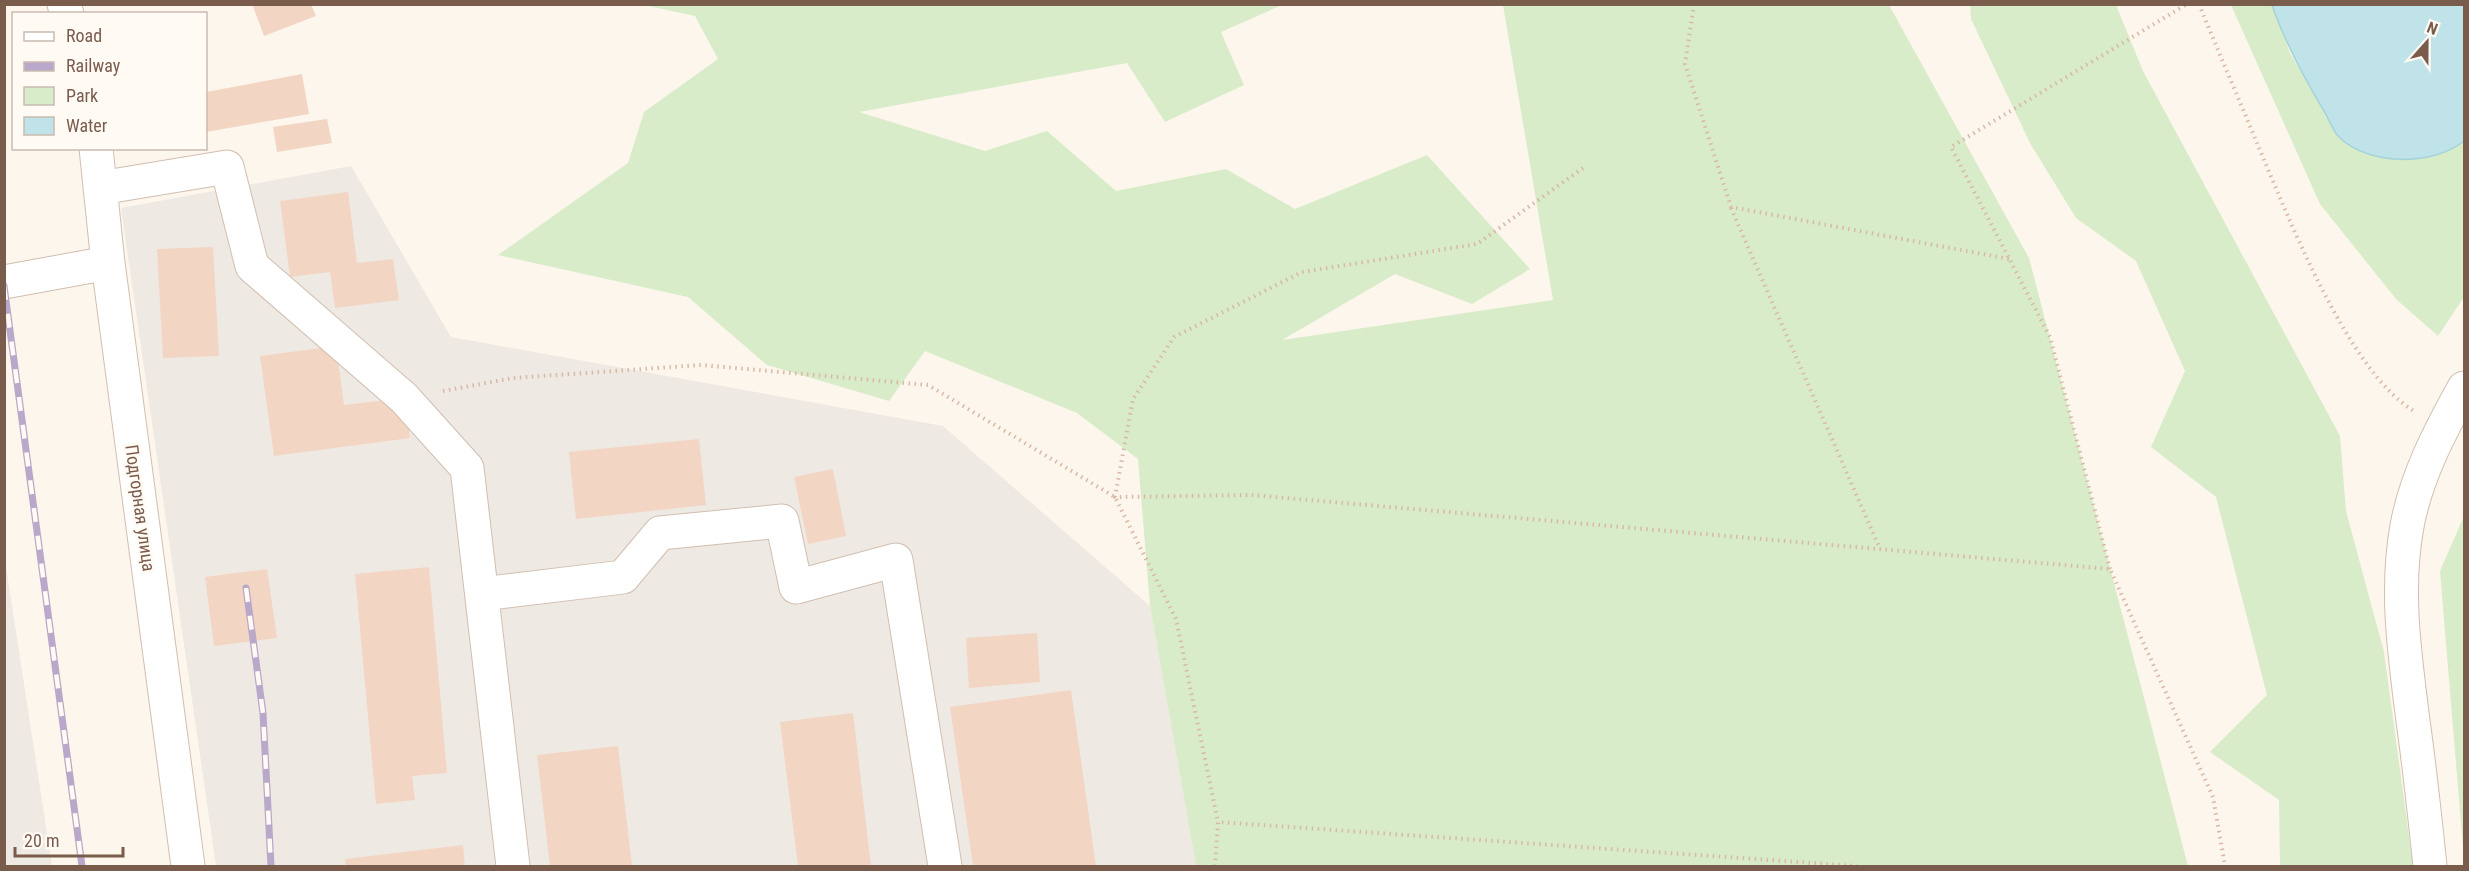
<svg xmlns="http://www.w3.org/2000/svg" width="2469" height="871" font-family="'Roboto Condensed',sans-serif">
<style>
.industrial{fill:#efe9e4}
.green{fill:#d8ecc9}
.water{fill:#bfe3e8;stroke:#a5d3da;stroke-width:1.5}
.building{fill:#f3d5c3}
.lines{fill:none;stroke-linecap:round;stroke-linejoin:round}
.minor-casing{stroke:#d1beb0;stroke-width:35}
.path{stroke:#d9b8a5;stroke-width:4;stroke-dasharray:1.5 4.5;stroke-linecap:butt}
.minor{stroke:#fff;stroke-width:33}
.rail-casing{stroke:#b9a8c9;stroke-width:7}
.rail{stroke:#fffaf3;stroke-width:4.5;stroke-dasharray:14;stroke-linecap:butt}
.labels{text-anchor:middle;stroke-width:5;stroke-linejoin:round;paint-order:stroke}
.street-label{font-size:18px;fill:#7a5c4d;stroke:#fffaf3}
</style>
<rect width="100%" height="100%" fill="#fdf6ec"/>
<path class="industrial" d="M351 166 451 337 943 426 1150 606 1196 866H216L121 208Z
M4 560H5L52 866H5Z"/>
<path class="green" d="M1282 5 1221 32 1244 85 1165 122 1127 63 859 112 985 151 1047 131 1116 191 1226 169 1295 209 1427 155 1530 269 1472 304 1395 274 1282 340 1553 300 1503 5H1889L2029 258 2188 866H1196L1150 606 1138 459 1077 413 925 351 889 401 767 365 688 297 498 255 628 163 644 112 718 59 695 16 644 5Z
M1970 5H2116L2143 71 2340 436 2346 511 2384 652 2413 866H2280L2279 800 2210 752 2267 695 2216 497 2151 447 2185 371 2136 261 2076 218 2031 145 1971 19Z
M2231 5H2272L2290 53 2339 138 2360 151 2384 157 2459 145 2464 141V297L2438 336 2396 299 2320 204Z
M2464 516V860L2440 571Z"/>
<path class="water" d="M2272 5H2464V141C2433 166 2370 166 2340 138 2333 132 2329 119 2324 111 2303 76 2285 43 2272 5Z"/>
<path class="building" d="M252 4H311L316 16 264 36Z
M302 74 309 114 206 132V92Z
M327 119 332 143 277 152 273 127Z
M348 192 357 263 393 259 399 300 335 308 330 272 290 277 280 201Z
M213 247 219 356 163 358 157 249Z
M336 346 344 405 404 398 410 438 274 456 260 356Z
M699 439 706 505 576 519 569 452Z
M833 469 846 536 808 544 794 477Z
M429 567 447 773 412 776 415 800 376 804 355 574Z
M267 569 277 638 214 646 205 577Z
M1037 633 1040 682 969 688 966 638Z
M1071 690 1096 866H973L950 707Z
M853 713 871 866H798L780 722Z
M618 746 632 866H550L537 755Z
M463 845 465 866H346L345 859Z"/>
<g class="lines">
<g class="minor-casing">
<path id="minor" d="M64 4 67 14
M96 148 108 263 188 866
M100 188 227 167 252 266 404 398 467 468 513 866
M4 282 108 263
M482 594 623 577 660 533 782 521 796 587 896 560 945 866
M2430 866C2425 818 2420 770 2413 721 2405 656 2395 592 2407 526 2416 477 2440 431 2464 388"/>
</g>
<path class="path" d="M1694 4 1685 64 1731 207 2009 259
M2199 4C2218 51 2238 97 2257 143 2287 214 2348 372 2414 411
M1583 168 1477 244 1302 272 1174 337 1133 399 1115 497 1251 495 2110 569 2213 797 2225 866
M1731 208 1880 549
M443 391 513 378 701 365 928 385 1115 497 1176 619 1218 822
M2110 569 2050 337 1951 147 2187 4
M1215 866 1218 822 1857 866"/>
<use href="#minor" class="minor"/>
<g class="rail-casing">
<path id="rail" d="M4 286 82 866
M246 588 263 713 271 866"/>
</g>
<use href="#rail" class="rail"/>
</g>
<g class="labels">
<g class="street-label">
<text transform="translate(140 508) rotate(82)" y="6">Подгорная улица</text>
</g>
</g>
<rect width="2469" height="871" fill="none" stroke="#7a5c4d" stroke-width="12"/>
<rect x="12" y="12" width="195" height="138" fill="#fffaf3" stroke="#cabbb1" stroke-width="1.5"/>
<rect x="24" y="32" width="30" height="9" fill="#ffffff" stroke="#cabbb1" stroke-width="1.5"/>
<text x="66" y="42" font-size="18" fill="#7a5c4d">Road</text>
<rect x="24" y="62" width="30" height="9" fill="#b9a8c9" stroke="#cabbb1" stroke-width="1.5"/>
<text x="66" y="72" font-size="18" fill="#7a5c4d">Railway</text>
<rect x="24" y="87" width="30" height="18" fill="#d8ecc9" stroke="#cabbb1" stroke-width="1.5"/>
<text x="66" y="102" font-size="18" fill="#7a5c4d">Park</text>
<rect x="24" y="117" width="30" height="18" fill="#bfe3e8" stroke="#cabbb1" stroke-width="1.5"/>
<text x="66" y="132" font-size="18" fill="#7a5c4d">Water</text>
<g transform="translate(2427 42) rotate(21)" stroke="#fffaf3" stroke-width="4.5" paint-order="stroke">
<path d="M0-4.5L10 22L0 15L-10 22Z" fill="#7a5c4d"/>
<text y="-9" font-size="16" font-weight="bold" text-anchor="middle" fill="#7a5c4d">N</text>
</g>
<path d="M15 847v9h108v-9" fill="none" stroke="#7a5c4d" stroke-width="3"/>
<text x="24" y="847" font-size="18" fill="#7a5c4d" stroke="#fffaf3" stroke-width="4.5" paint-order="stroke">20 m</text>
</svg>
